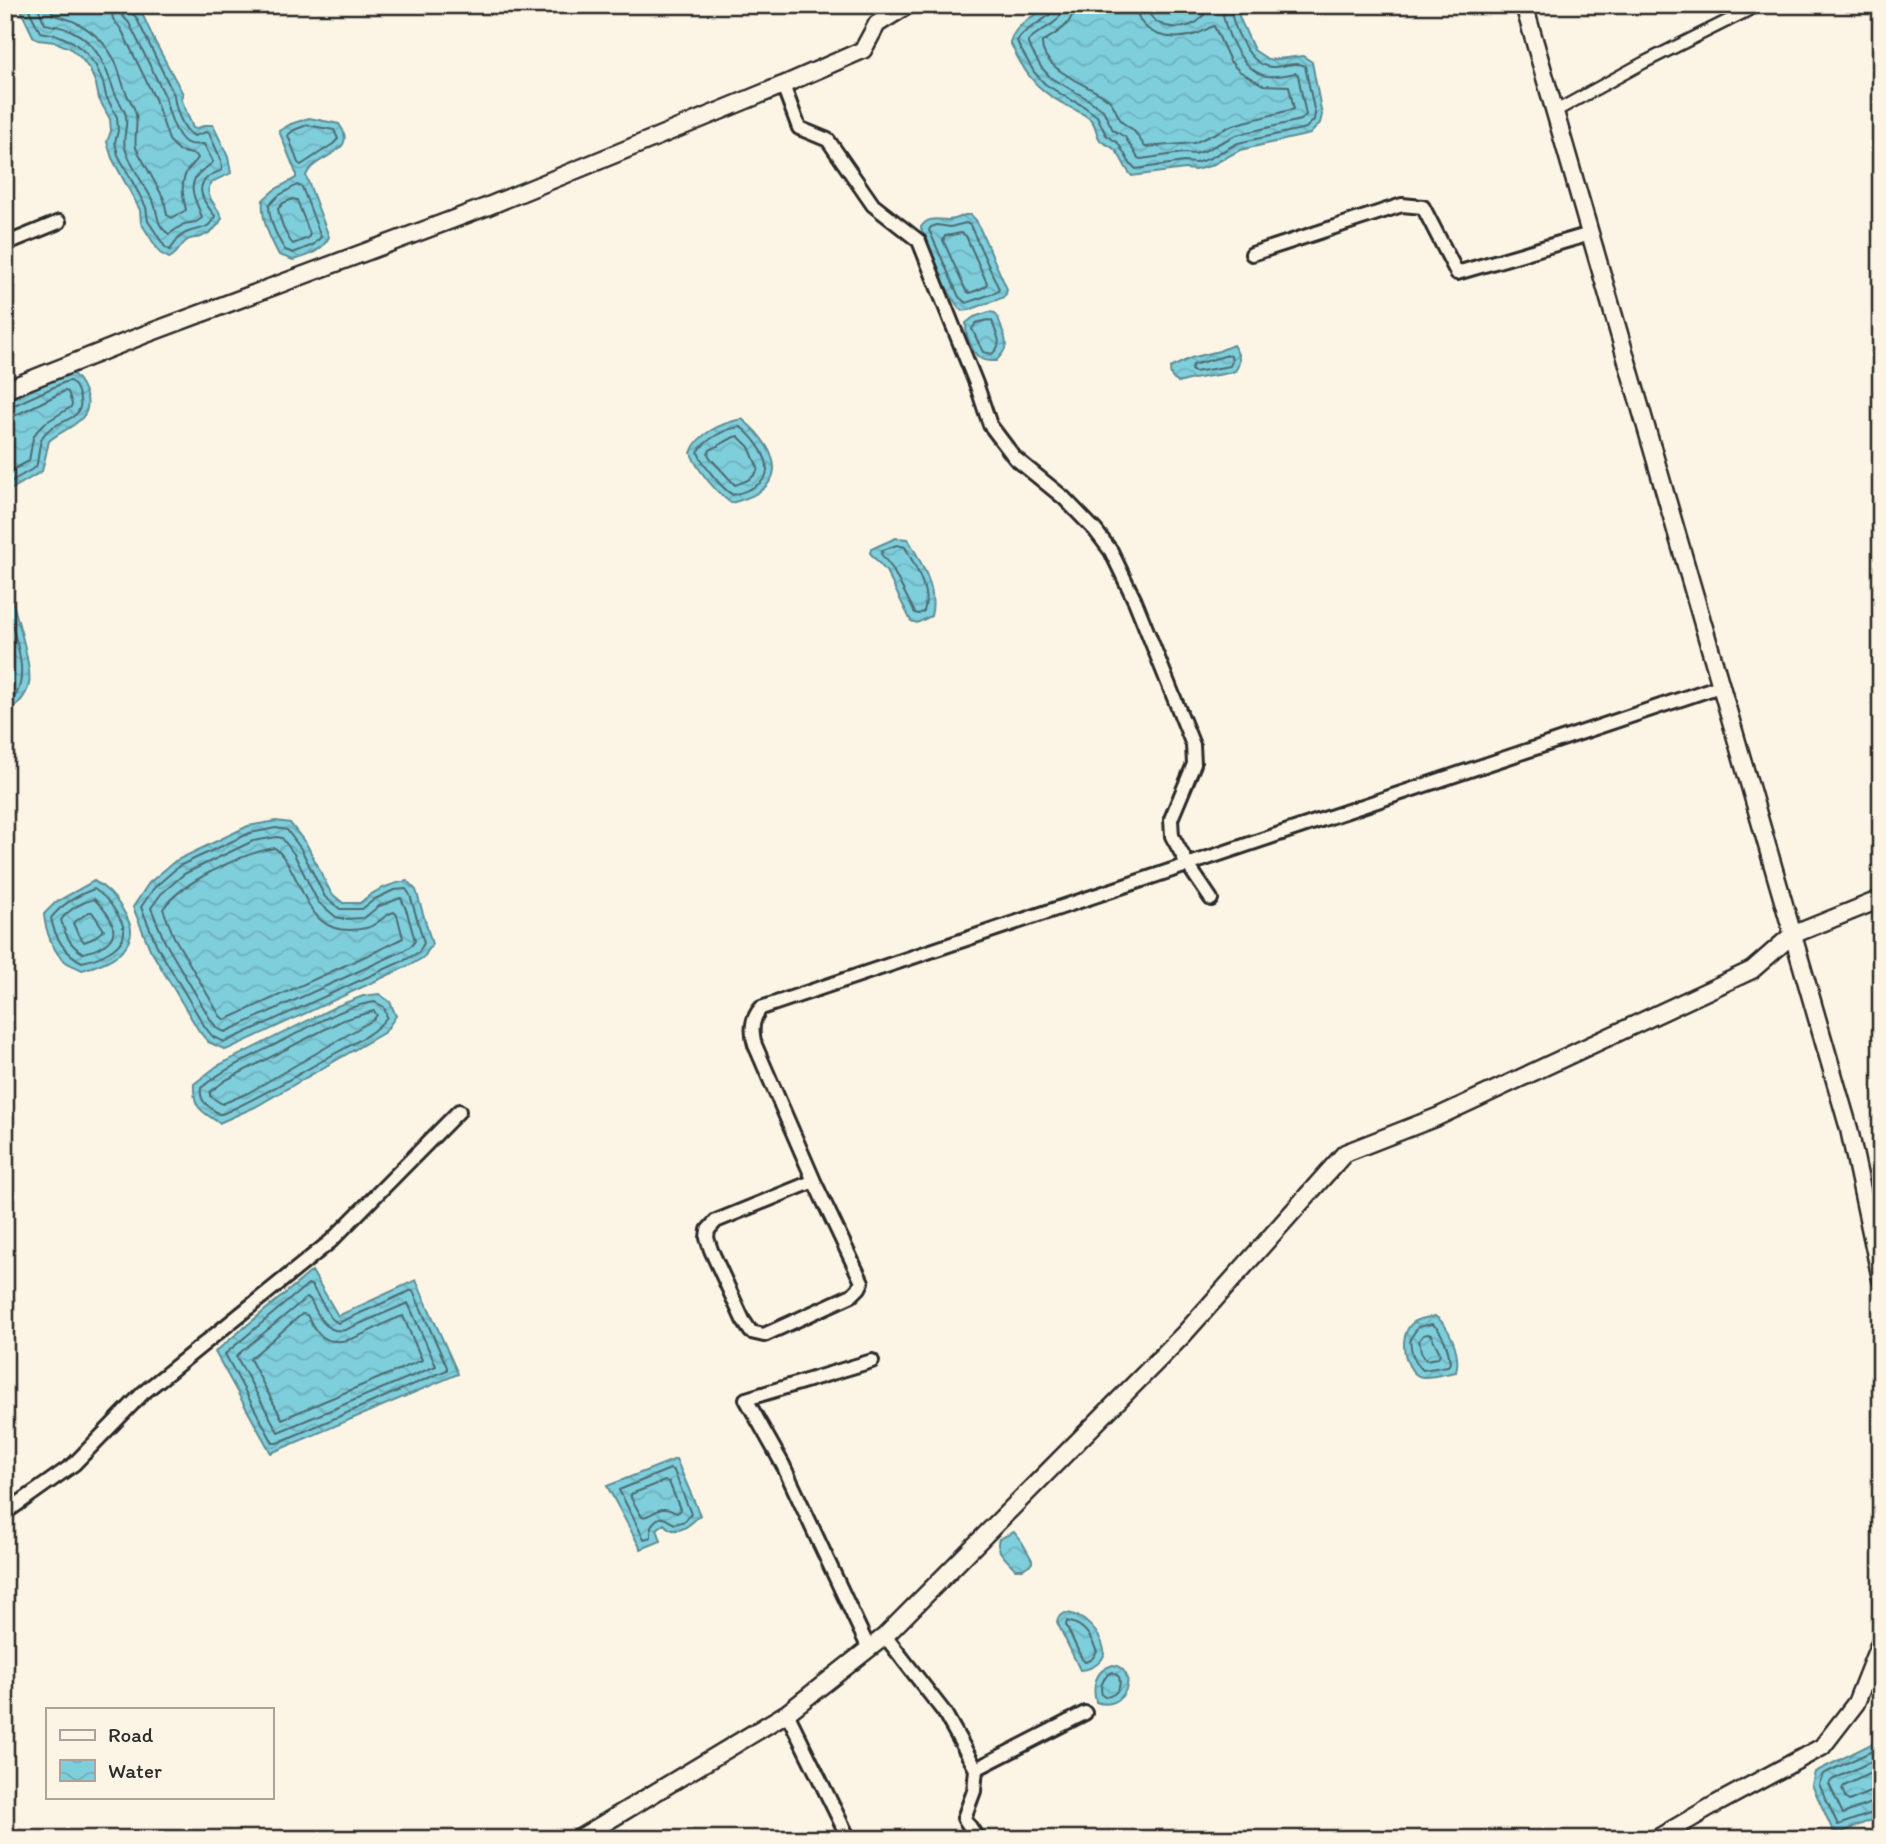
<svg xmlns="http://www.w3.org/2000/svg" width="1886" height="1844" font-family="Itim,sans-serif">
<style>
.water{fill:url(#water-waves);stroke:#5d8d95;stroke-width:2}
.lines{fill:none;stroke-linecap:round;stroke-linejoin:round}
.shore{stroke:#4d6c72;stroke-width:2}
.pedestrian-casing{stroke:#2b2b2b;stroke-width:15}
.minor-casing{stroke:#2b2b2b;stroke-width:18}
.tertiary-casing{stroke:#2b2b2b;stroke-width:21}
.pedestrian{stroke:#fcf5e5;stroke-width:10}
.minor{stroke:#fcf5e5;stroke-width:12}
.tertiary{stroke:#fcf5e5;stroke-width:16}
</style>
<defs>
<pattern id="water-waves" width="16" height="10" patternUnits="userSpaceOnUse" patternTransform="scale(1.75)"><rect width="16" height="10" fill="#7fcedc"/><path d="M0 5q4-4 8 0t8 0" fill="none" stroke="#6eb1bd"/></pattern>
</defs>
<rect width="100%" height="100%" fill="#fcf5e5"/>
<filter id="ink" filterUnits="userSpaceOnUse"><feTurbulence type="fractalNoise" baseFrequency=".0143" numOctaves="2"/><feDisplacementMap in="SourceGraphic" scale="14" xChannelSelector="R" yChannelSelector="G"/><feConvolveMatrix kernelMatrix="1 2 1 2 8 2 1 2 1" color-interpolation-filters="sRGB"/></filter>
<g filter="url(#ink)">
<path class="water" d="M26 5H124L141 11 154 40 183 94 181 98 193 128 195 129 206 125H213L228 157 231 173C225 177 213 179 210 185 203 196 220 209 222 218 218 227 211 233 201 237 195 239 190 237 185 242 178 248 178 254 169 258L160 253 141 223 140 210 112 158 107 142 111 131 110 119 99 99 96 84 90 70 81 58 70 48 55 42 38 40 33 36 22 13 23 6Z
M1054 5H1157C1180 16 1184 7 1207 5 1216 5 1226 5 1236 5L1240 19 1254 50 1269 60 1303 56 1312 62 1322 115 1320 123 1310 134 1240 150 1210 166 1195 170 1185 169 1132 176C1124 168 1122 156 1114 149 1110 145 1104 144 1100 140 1096 134 1096 125 1091 120 1083 112 1072 109 1062 103 1034 88 1023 70 1010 42 1016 23 1037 13 1054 5Z
M309 118 339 124C361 154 314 153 306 176L329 237C322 251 307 257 293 260L279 255C270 238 261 220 263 200L274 190 296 178V173L279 131 291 124Z
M965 215H971L976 220 1007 289 1006 294 1002 298 969 310 962 311C951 301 923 242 921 227 929 216 936 220 948 220 953 220 959 218 965 215Z
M989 312 995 313C999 318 1000 323 1002 329 1008 345 1008 348 996 361 992 361 988 361 984 360 972 357 965 333 966 323L974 317Z
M1233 345C1239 354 1242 362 1235 371 1220 376 1204 376 1189 380 1184 381 1182 383 1178 382 1171 380 1170 374 1170 368L1191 358 1219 351Z
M64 374H73C81 381 84 388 87 398 92 423 63 428 49 441L42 471 5 493V402Z
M742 419C757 431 784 460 770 481 762 494 745 499 731 503 717 493 697 470 691 453 697 433 723 423 742 419Z
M896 538 908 539C921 562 938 589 931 616L917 623 911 621 886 571 870 553 871 549Z
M5 575C11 599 33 664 29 684 26 698 16 707 5 714Z
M276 821 290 823 307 845 331 893 343 903H360C374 890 389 884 407 881L416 890 432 944 424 957 410 965 226 1050 208 1042 199 1031 150 949 133 907 149 883 175 861 248 826Z
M94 881C105 887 114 896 121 907 125 914 132 924 131 932 129 956 100 965 82 970 77 967 70 965 66 962 53 953 45 929 44 914L56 902Z
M379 994 390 1002 396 1016 385 1032 255 1107 219 1123C201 1110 193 1109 194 1084L217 1066 337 1006 363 996Z
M312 1271 338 1316 416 1280 458 1374 271 1453 215 1352Z
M1435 1316C1450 1326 1461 1354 1456 1372 1450 1373 1428 1378 1423 1377 1406 1376 1395 1335 1414 1322 1419 1318 1428 1318 1435 1316Z
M676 1459 700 1515C689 1526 676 1538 664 1524L657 1529 661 1541 641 1549 607 1486Z
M1014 1532 1022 1542 1032 1560V1563L1023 1569H1015C1008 1560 994 1551 999 1539Z
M1065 1613C1082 1613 1101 1633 1104 1650 1106 1662 1090 1670 1080 1670L1057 1622 1058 1618Z
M1113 1665C1140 1670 1126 1713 1096 1702 1092 1686 1095 1670 1113 1665Z
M1881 1739V1816L1840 1833 1833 1831 1812 1785 1815 1772Z"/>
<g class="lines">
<path class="shore" d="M30 5V12L40 32 57 35 73 42 86 53 96 66 103 82 106 96 117 117 118 131 115 142 118 155 146 207 148 221 165 247 170 250C175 244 178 236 186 233 198 227 208 232 215 216 207 206 194 190 206 179 210 174 217 173 222 170L221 160 209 133 206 132 194 136C182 130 175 107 174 95L136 17 130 12 129 5
M38 5 39 10 45 24C54 26 63 27 72 31 97 43 106 67 114 91 117 100 124 107 126 116 128 127 122 138 125 148 131 167 144 184 153 201 159 214 155 225 169 234L184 224 196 222 202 218C198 203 185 188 199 173 204 168 209 167 213 162L204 144C199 144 192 146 187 143 175 137 167 108 165 96L129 23 122 15 120 5
M49 5 53 15C79 20 101 35 114 59 119 69 121 80 125 90 128 99 135 106 136 115 138 126 134 138 136 148L164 199 167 215 172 218 186 210C183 197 180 184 187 171 191 166 195 163 198 158L196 155 179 151 169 140 155 99 121 29 113 19 110 5
M1055 5C1053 20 1026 25 1017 41L1019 46 1034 72 1045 84 1069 99 1082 105 1097 116 1106 135 1118 143 1131 165 1136 169 1184 162 1195 163 1208 159 1238 143 1306 128 1314 120 1315 114 1305 66C1296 61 1283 67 1272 67 1248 66 1232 25 1230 5
M1064 5C1062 25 1040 28 1028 41V44L1041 67 1051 78 1086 98 1103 110 1113 130 1125 137 1138 158 1141 159 1183 153 1195 154 1204 151 1236 135 1301 120 1306 115 1298 75 1295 73C1286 75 1276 77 1267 76 1241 71 1223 29 1222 5
M1074 5C1073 26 1058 32 1042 42 1040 70 1090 85 1109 100 1116 107 1117 117 1123 123 1126 125 1129 127 1132 129 1137 134 1141 141 1145 147L1194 143 1233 125 1294 109 1289 86 1263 85 1239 71 1230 61 1214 26C1208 28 1204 31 1199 33 1174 43 1138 37 1136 5
M1147 5C1149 35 1205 35 1207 5
M307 125 334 130 338 139 333 144 301 165 298 163 288 135 294 130Z
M297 185 302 187 321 237 313 245 293 253 285 250C277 237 269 220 269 205L278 196Z
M293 199 297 200 310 234 308 238 293 244C286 237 280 220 278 209L283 203Z
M966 223 970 225 999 289 997 292 966 303 959 297 929 230 931 227 937 225 950 227Z
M962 233 966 236 987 283 985 287 970 293 966 291 943 240 945 236Z
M988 320 992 321C996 336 1005 342 992 354L983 352 972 329 976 323Z
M1228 355 1231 356 1232 361 1230 366 1195 372 1191 370 1193 365Z
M5 408 10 407 65 382 70 381C75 384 77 388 79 395 88 424 52 418 42 438 38 447 39 458 36 467L5 485
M5 417 14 416 65 391 68 392 72 404 71 407 45 423 37 431 33 438 29 461 5 474
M741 427C752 436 772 459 766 475 762 486 744 492 733 495 722 489 702 464 698 452 706 439 726 428 741 427Z
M738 436 749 447 758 468C756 478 744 482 735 485L711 459 708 454 710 450 734 437Z
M897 545 905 547C914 564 931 591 924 611L919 614 915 613 892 568 881 554 883 550Z
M5 603C13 631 37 686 5 706
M276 828 287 830 301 849 325 897 340 909H362L375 899 394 890 406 889 410 895 424 943 419 952 407 959 225 1042 213 1037 205 1027 157 946 141 907 154 888 179 866 250 833Z
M277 837 282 838 294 854 318 902 336 917 344 919 364 918 379 906 401 898 407 912 415 941 412 945 403 951 225 1032 218 1029 212 1022 165 942 151 908 161 894 184 874 253 841Z
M275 848C307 876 302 943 366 928 377 926 383 915 394 912L397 915 403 938 379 950 225 1020 220 1016 174 937 163 909C181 882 243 853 275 848Z
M94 889C102 894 109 901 114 909 118 915 123 922 124 930 125 949 97 959 82 962 64 953 55 938 51 918 62 904 78 895 94 889Z
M94 899C120 924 123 944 83 953 70 946 65 934 61 920 68 910 82 902 94 899Z
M89 912H92L104 930 92 939 84 942 77 932 73 923Z
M375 1002 384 1007 387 1017C374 1035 348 1046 329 1057 294 1077 259 1098 222 1114H219C208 1106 199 1102 201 1088 226 1067 257 1054 286 1039 314 1025 343 1006 375 1002Z
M374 1011 377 1015 373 1020 248 1093 222 1104 210 1096V1092L226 1080 343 1020Z
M308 1284 312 1286 331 1318 338 1323 410 1291H413L447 1367V1370L277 1443H273L225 1354Z
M306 1298 310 1299C318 1314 324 1334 345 1330L408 1303 436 1366 278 1432 236 1356Z
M302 1314 307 1315C310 1321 314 1329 319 1334 341 1356 379 1322 403 1316L422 1360 282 1419 250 1359Z
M1432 1324C1443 1331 1449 1350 1450 1363L1448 1366 1423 1370C1413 1362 1411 1351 1410 1339L1418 1327Z
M1428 1334 1431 1335 1440 1353 1438 1358 1426 1360 1421 1352 1419 1340 1423 1335Z
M670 1469 674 1471 691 1514 685 1521 675 1524C664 1519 661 1512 651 1526V1537L644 1539 619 1490Z
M665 1481 669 1482 680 1509 679 1512 676 1513C658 1503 657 1515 642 1517L631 1498V1494Z
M1067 1621C1085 1625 1090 1635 1097 1652L1091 1660 1085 1662 1082 1659 1066 1625Z
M1113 1672 1119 1677C1122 1688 1116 1696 1105 1697L1102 1695C1099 1685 1104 1676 1113 1672Z
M1881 1747 1823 1774 1819 1784 1838 1825 1881 1810
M1881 1757 1832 1780 1829 1784 1843 1814 1873 1802 1881 1801
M1881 1768 1844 1786 1842 1789 1846 1799 1849 1801 1872 1791 1881 1790"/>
<g class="pedestrian-casing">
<path id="pedestrian" d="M1554 112 1643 63 1759 5"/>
</g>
<g class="minor-casing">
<path id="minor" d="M783 85 799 128 828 140 873 205 919 241 977 386 990 425 1015 458 1064 498 1095 530 1111 551 1135 601 1193 745 1194 764 1171 819 1172 836 1188 865 1211 899
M5 244 59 222
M1252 254 1402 205 1423 207 1457 273 1590 234
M814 1181 716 1221 708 1230 707 1238 711 1250 743 1320 751 1332 764 1335 852 1295 859 1288 862 1282 814 1181 755 1045C751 1032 751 1019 761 1008L1720 686
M5 1513 74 1464 143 1393 331 1241 459 1111
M885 1636 944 1712 976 1769 974 1791 964 1818 978 1839
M869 1649 783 1465 746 1399 872 1361
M787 1713 849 1839
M976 1769 1085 1713"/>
</g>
<g class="tertiary-casing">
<path id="tertiary" d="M1524 5 1849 1129 1881 1279
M5 390 146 334 486 207 783 85 863 50 877 24 908 5
M578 1839 787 1713 885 1636 1184 1334 1345 1153 1437 1117 1752 970 1792 935 1881 899
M1656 1839 1716 1804 1822 1747 1856 1703 1881 1640"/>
</g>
<use href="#pedestrian" class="pedestrian"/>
<use href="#minor" class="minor"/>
<use href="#tertiary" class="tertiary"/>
</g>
</g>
<rect width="1886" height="1844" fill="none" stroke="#fcf5e5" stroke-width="28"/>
<rect x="14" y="14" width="1858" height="1816" fill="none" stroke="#2b2b2b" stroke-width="2.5" filter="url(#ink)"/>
<rect x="46" y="1708" width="228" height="91" fill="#fcf5e5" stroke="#a8a49b" stroke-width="2"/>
<rect x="60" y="1730" width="35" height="10" fill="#fcf5e5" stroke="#a8a49b" stroke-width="2"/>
<text x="108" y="1742" font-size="21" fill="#2b2b2b">Road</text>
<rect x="60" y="1760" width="35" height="21" fill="url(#water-waves)" stroke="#a8a49b" stroke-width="2"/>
<text x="108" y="1778" font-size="21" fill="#2b2b2b">Water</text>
</svg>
